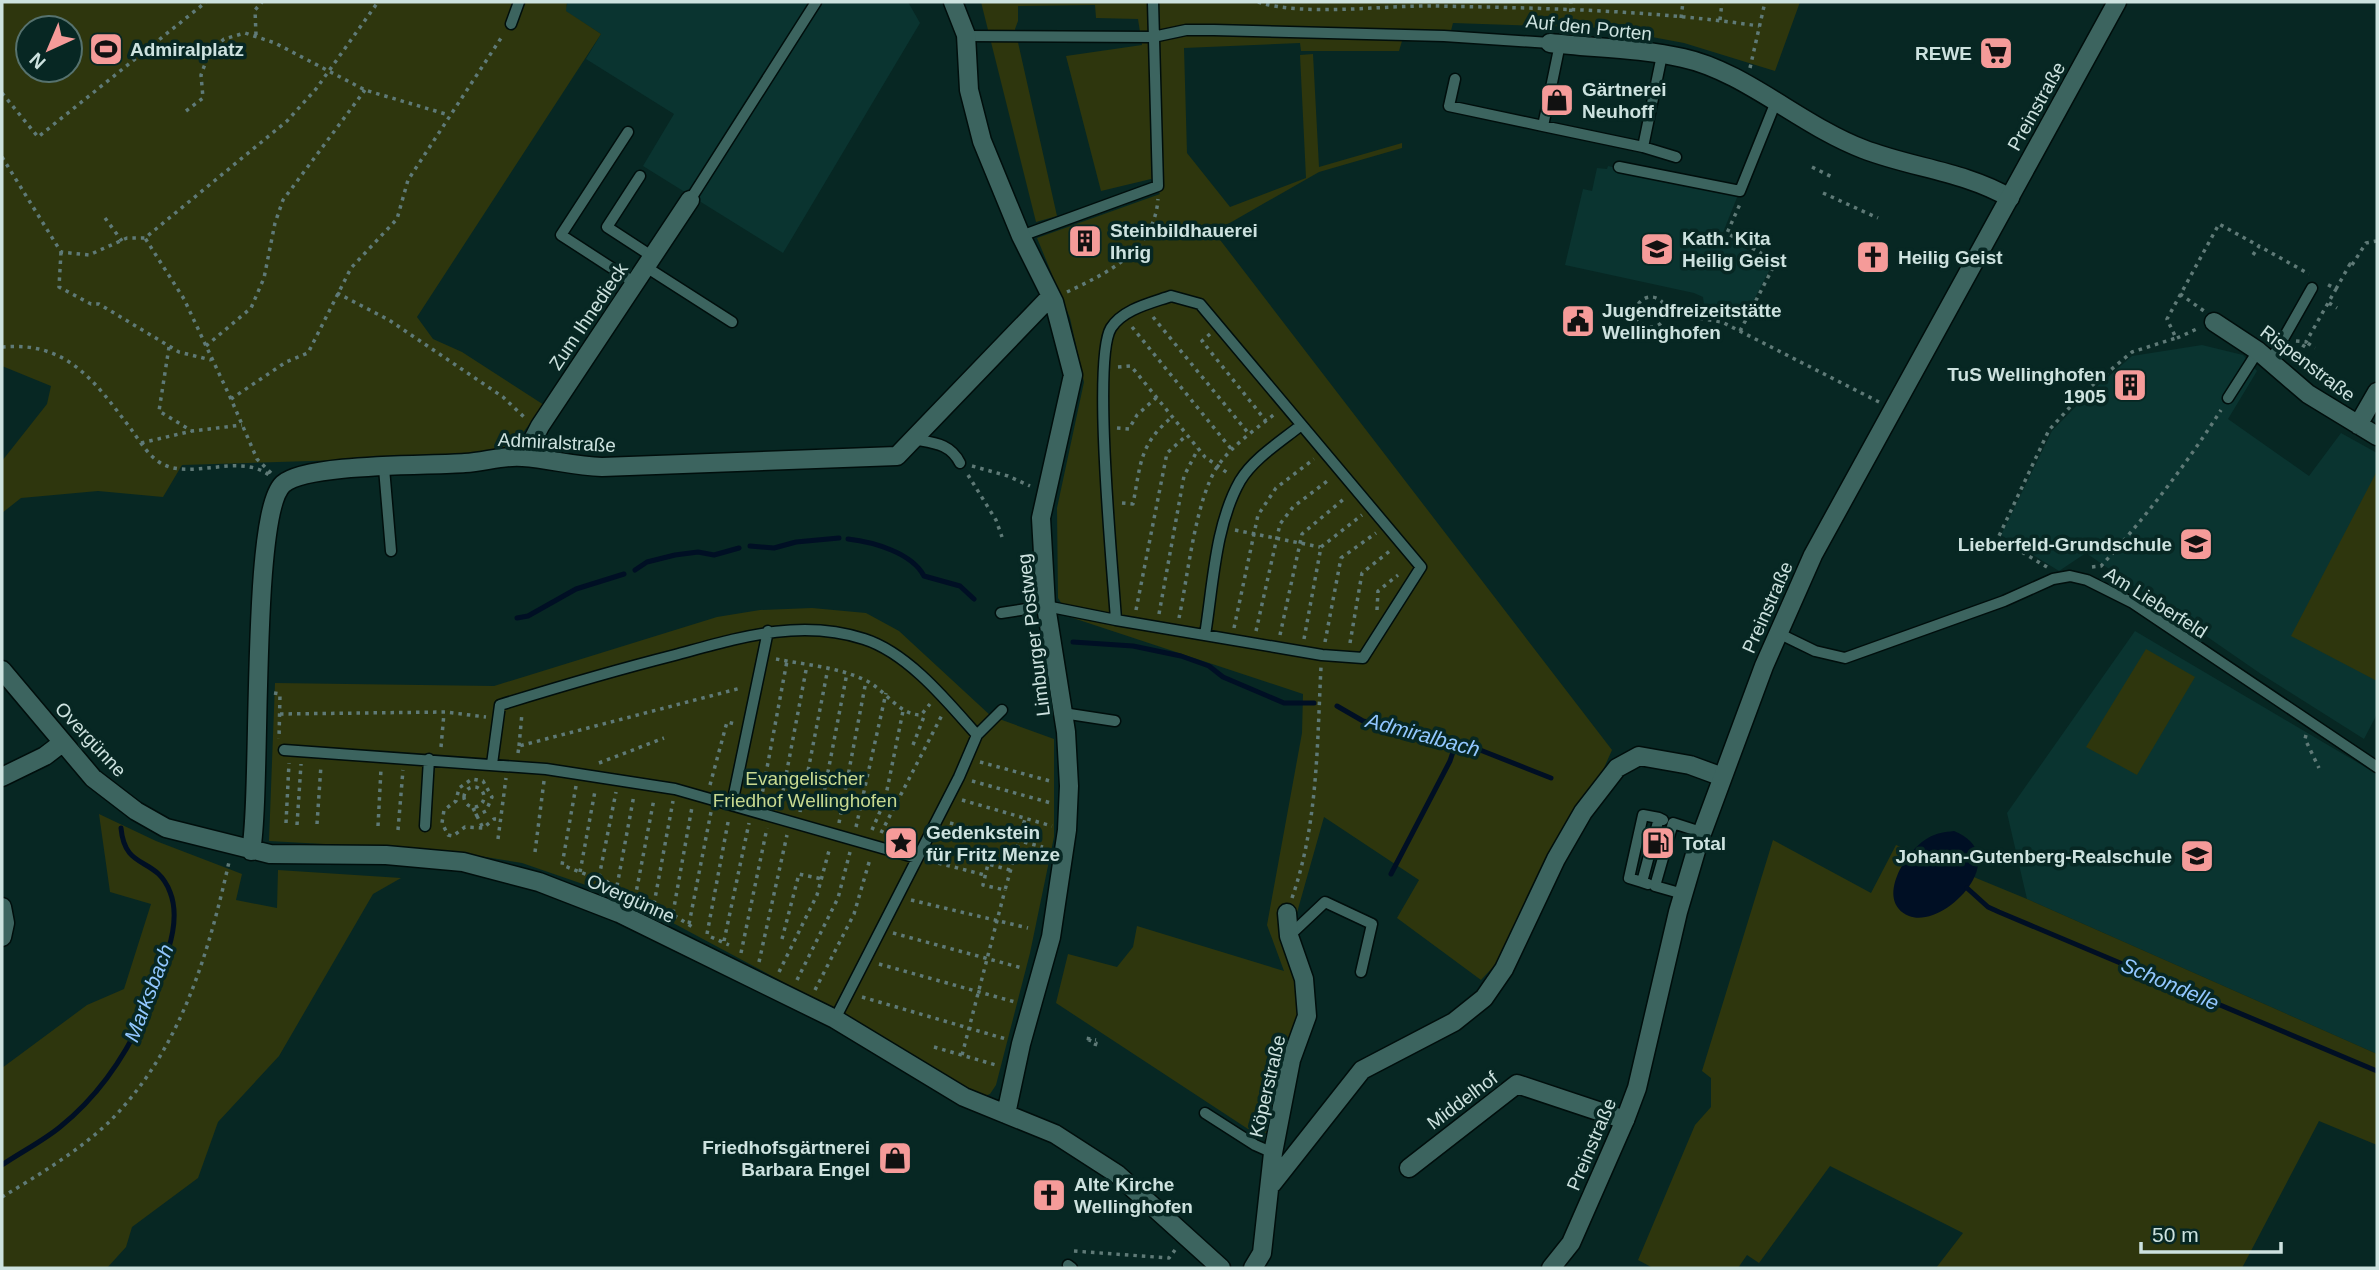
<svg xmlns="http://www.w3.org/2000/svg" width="2379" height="1270" font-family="Helvetica,sans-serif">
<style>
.built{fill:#0a3430}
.green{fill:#2e360d;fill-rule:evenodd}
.water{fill:#000f24}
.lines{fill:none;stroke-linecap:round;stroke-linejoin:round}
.stream{stroke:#000f24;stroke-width:5}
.service-casing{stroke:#000e0c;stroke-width:13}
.minor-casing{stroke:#000e0c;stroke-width:21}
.tertiary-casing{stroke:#000e0c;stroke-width:21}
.path{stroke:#5f7a77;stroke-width:3.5;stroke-dasharray:3.5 5;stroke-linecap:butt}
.service{stroke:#3c645f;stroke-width:10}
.minor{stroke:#3c645f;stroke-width:18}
.tertiary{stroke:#3c645f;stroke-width:18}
.labels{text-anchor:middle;stroke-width:7;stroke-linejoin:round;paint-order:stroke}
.street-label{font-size:19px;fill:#cde2df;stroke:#072723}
.poi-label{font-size:19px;font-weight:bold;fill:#cde2df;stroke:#072723;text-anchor:start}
.park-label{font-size:19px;fill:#c8d990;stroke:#072723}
.water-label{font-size:21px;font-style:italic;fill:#92c7ff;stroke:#072723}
</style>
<rect width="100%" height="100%" fill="#072723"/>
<path class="built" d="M568 2H908L920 23 783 253 643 166 674 114 586 59 601 34 565 11Z
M1608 166 1738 195 1722 235 1770 263V269L1744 319 1704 305 1703 297 1694 293 1565 265 1583 189 1592 191 1597 168 1607 169Z
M2202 345 2243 355 2257 371 2228 419 2309 476 2341 433 2377 453V714L2364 739 2261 674 2086 553 2059 571 2001 535 2052 431 2086 396 2132 356Z
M2135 631 2377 774V1054L2027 899 2007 813Z"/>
<path class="green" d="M2 2H567L566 11 601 34 417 317 433 339 462 352 544 405 506 455 182 465 163 497 98 491 21 498 2 513V461L47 404 51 386 2 366ZM28 28H70V70H28Z
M981 2H1800L1775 71 1684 43 1604 28 1453 23 1448 42 1402 41 1399 51H1301L1300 43 1184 48 1187 153 1230 207 1306 178 1300 55 1313 54 1319 167 1402 143V148L1319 172 1214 232 1612 750 1591 797 1508 951 1481 980 1397 918 1419 880 1324 817 1289 941 1303 1015 1274 1146 1056 1003 1068 954 1117 967 1133 947 1137 926 1284 971 1267 925 1302 733 1303 694 1070 617 1058 598 1057 508 1084 382 1070 318 1037 238 1160 194 1151 179 1101 191 1066 56 1142 45 1138 19 1096 18 1095 5 1018 6V21L1015 29 1057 216 1036 222Z
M2377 471V681L2291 636Z
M812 608 866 613 899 631 991 716 1054 739V837L1030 953 996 1085 990 1094 982 1097 841 1013 632 901 522 863 449 851 269 841 275 683 494 686 717 617 760 610Z
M2146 649 2195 677 2137 775 2086 747Z
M99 814 156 841 242 874 236 900 277 908 278 870 401 878 373 894 279 1056 218 1122 198 1178 132 1227 126 1247 107 1268H2V1068L87 1005 124 989 151 904 110 892Z
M1773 840 1871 893 1896 845 2027 899 2377 1054V1145L2319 1121 2242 1268H1936L1963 1233 1830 1166 1759 1263 1747 1255 1738 1268H1653L1638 1260 1695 1125 1711 1107V1078L1702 1071Z"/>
<path class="water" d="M1954 831C2016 856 1944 930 1909 916 1874 901 1906 850 1928 838 1936 833 1945 832 1954 831Z"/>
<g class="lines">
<path class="stream" d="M848 539C874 542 912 553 924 576L960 586 974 599
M750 546 774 548 796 542 839 538
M635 570 647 562 675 555 698 552 714 555 739 548
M517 618 528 616 576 589 624 574
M1073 642 1133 646 1181 656 1209 666 1223 677 1284 703H1314
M1337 706 1363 721 1465 744 1551 778
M1391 874 1450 761 1456 743
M1967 888 1988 907 1999 912 2377 1071
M2 1165C21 1152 43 1141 60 1127 111 1086 141 1031 161 971 170 947 180 917 170 892 156 855 125 872 121 828"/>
<g class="service-casing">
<path id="service" d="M511 24 519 2
M966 36 1153 37 1186 30H1214L1444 36 1550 43
M1560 44 1543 126 1643 147
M1662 55 1643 147 1676 157
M1455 79 1449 106 1543 126
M628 132 561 235 635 283
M1619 167 1740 191 1775 104
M640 176 607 227 653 257
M690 200 816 2
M1021 236 1158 186 1153 2
M646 267 732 322
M1171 296 1200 304 1421 567 1363 658 1322 655 1116 620C1113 572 1092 359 1111 328 1123 309 1151 303 1171 296Z
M2270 362 2312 288
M2228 398 2258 351
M913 439C933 443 950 443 960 463
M384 468 391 551
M1001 613 1046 606 1116 620
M1778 633 1815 651 1845 658 2004 601 2053 579 2070 576 2087 580 2133 603 2377 767
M1205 635C1213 586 1215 525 1240 481 1253 459 1280 442 1300 426
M1063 713 1115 721
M284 750 546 769 675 789 917 858
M492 764 500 705C558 687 616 670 675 655 738 638 799 618 864 639 908 653 947 701 977 735
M732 804 768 631
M425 826 429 759
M1642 882 1629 878 1643 815 1659 818
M1648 884 1642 882 1659 818 1663 820
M1683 894 1655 886 1673 823 1701 832
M1289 936 1325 902 1372 924 1361 972
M835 1019 959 777 977 735 1002 710
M1205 1113 1255 1145 1273 1153
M1068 1265 1072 1268"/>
</g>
<g class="minor-casing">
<path id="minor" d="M953 2 966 35 969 90 982 141 1021 236 1054 302 1073 375 1041 518 1046 606 1066 732 1069 786 1067 830 1051 937 1021 1044 1006 1114
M1550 43C1593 48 1640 48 1683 58 1744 71 1802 126 1863 149 1912 168 1963 171 2010 198
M2214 322 2258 351 2308 394 2377 436
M2358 425 2377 392
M524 457 540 426 690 200
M2 670 93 778 136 811 166 828 270 854 386 855 463 862 539 882 619 913 835 1019 964 1097 1055 1134 1117 1174 1221 1268
M2 777 45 756 62 743
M251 851C262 789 250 515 283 484 307 463 429 466 465 463 485 462 503 455 523 457 550 459 574 466 602 467L897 456 1051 296
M2 907 5 923 2 937
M1409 1168 1517 1084 1625 1120
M1272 1184 1362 1070 1454 1022 1484 998 1504 969 1556 859 1583 812 1617 768 1639 756 1690 765 1720 776
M1253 1268 1262 1253 1273 1153 1291 1060 1307 1016 1304 979 1289 936 1287 913"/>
</g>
<g class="tertiary-casing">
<path id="tertiary" d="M1551 1268 1571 1243 1625 1120 1637 1088 1678 912 1698 844 1764 666 1813 555 2117 2"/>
</g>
<path class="path" d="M1258 2C1306 17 1382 5 1434 6 1542 8 1653 10 1759 26
M1681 18 1683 2
M1720 20 1722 2
M1570 29 1571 2
M256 35 255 10 262 2
M1750 68 1765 2
M2 93 38 137 206 2
M186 111 203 98 201 75 209 53 224 39 245 33 275 43 365 90 449 115
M2 157 61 252 89 255 127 238H145
M1812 167 1832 177
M1823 193 1878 218
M105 218 122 241
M61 252 59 287 91 304H99L179 352 211 360
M2253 255 2259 246 2309 274
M2352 265 2366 243 2376 241
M2336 289 2350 264 2354 266
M1067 292C1109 272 1154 251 1158 199
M337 293 389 320 503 397 524 417
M2180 294 2204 311
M1636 312a15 15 0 1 1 30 0a15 15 0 1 1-30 0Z
M2329 303 2337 308
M1666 313 1722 322 1879 402
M1153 317 1249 434
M1132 327 1232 450
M1740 331 1776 262 1727 233 1740 204
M1210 334 1202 341 1266 421
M2177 338 2199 328
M1608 339 1638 319
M2296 341 2306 342 2336 289 2325 283
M206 346 251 308 264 278 275 223 283 200 365 90
M2 347C68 341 95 382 131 429 139 440 147 454 159 462 189 482 238 452 269 475
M169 347 159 411 192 431
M2294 362 2306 342 2315 348
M1118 367 1131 366 1205 457 1229 474
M231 399 184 299 145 238 287 121 316 89 378 2
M1117 428 1129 429 1137 415 1157 397
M141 443 192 431 242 425
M972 466 1008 476 1030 486
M271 473 257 459 231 399 286 362 308 353 351 268 397 219 408 180 503 35
M968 475 996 520 1002 537
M1122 503 1133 504C1141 463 1139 445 1172 417
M1235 530 1320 547
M2047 567 1998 538 2049 430 2082 394 2132 352 2176 338 2167 319 2219 224 2259 246
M2092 567 2101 566C2145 518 2186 465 2221 410
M1136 610 1167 453 1187 435
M1377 610 1378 591 1398 575
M1159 614 1184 476 1198 449
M1179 618C1188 576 1195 502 1217 467 1232 445 1256 429 1276 413
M1234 628 1258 515 1276 488 1314 459
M1256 631 1280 524 1293 507 1330 479
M1280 635 1302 534 1345 498
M1304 639 1321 547 1362 515
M1325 642 1341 558 1376 533
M1350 643 1362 573 1391 550
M776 659C806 665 839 667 867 681 886 691 899 715 921 715L930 704
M274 693 280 694 279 739
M280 714 445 712 486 717
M2306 735 2305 739 2319 768
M913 745 925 714
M519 746 522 713
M441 747 444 713
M518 753 519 746 741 688
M980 762 1050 781
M599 763 664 738
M972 781 1051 803
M710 785 727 722 735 724
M576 786 562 865 590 876 599 877 638 900 672 914 694 928
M464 797a10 10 0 1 1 20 0a10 10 0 1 1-20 0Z
M761 800 787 661
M802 800 822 803 847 673
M962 800 1052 826
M780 807 807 665
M473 808 483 828
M800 812 828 668
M475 816 486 811 492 797 483 781 472 779 459 788 456 801 444 810 442 823 448 835 453 836 465 827 483 828 494 819H501
M286 823 289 763
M839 823 866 681
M950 823 1043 847
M317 824 321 765
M297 825 301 764
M378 826 381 769
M856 827 886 693
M398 830 403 770
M872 830 885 800 903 711
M881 833 942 715
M498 839 506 778
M535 852 544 781
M930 861 985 875
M1010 870 988 864 983 885 1005 890 1025 819
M580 872 595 791
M599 877 616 792
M617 886 634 795
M635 898 654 799
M1292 898C1318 824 1317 745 1321 667
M911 900 1028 928
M654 904 673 801
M673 913 692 807
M689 924 711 812
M893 933 1022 968
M707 934 729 817
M711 937 729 945
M782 939 799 874 822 879
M724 941 749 823
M741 953 767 828
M759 962 787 835
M879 964 1015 1002
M779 972 817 895 830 847
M797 980 838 898 850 852
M815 990 854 914 870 859
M862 997 1006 1039
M1095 1046 1096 1043 1085 1038 1096 1040
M934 1047 996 1065
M962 1055 1005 890
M2 1197C37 1176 82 1149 111 1120 180 1050 208 956 229 862
M1074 1251 1169 1258 1175 1250"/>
<use href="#service" class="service"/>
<use href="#minor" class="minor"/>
<use href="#tertiary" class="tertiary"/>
</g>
<defs>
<g id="stadium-square" transform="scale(1.75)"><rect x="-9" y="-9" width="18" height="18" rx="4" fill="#f59b99" stroke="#072723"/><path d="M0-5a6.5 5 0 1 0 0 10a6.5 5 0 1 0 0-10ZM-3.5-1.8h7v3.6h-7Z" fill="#111"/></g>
<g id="supermarket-square" transform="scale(1.75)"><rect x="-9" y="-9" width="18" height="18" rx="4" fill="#f59b99" stroke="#072723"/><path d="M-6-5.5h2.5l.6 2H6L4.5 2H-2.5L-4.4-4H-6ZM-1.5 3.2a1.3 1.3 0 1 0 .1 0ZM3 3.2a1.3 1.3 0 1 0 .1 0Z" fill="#111"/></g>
<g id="shop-square" transform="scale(1.75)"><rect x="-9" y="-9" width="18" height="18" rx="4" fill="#f59b99" stroke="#072723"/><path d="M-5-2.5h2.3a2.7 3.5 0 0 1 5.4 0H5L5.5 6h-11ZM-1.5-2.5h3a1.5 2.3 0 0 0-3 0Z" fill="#111"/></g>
<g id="building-square" transform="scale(1.75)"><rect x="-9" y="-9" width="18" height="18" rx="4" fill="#f59b99" stroke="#072723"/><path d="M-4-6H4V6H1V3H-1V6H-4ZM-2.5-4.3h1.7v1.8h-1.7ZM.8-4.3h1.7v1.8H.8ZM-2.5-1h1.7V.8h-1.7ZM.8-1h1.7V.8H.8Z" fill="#111"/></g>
<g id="school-square" transform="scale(1.75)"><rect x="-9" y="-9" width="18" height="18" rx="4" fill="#f59b99" stroke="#072723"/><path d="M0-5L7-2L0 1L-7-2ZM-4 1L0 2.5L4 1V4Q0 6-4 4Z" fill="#111"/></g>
<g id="church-square" transform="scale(1.75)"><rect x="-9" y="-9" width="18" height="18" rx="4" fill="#f59b99" stroke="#072723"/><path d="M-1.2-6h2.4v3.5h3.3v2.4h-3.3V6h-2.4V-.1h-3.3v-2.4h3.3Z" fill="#111"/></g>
<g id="civic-square" transform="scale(1.75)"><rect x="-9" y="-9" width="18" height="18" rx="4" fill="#f59b99" stroke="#072723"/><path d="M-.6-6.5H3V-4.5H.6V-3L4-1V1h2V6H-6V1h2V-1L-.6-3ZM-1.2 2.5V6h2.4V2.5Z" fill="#111"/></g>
<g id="sight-square" transform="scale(1.75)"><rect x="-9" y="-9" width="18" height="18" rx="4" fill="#f59b99" stroke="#072723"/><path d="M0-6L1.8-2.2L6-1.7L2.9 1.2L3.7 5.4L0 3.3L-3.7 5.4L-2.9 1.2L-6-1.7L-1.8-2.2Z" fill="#111"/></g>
<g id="fuel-square" transform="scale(1.75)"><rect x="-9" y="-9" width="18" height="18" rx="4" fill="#f59b99" stroke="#072723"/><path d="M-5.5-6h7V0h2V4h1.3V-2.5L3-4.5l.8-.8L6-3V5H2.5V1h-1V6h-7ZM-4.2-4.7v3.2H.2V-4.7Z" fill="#111"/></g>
</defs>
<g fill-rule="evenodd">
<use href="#stadium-square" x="106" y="49"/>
<use href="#supermarket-square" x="1996" y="53"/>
<use href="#shop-square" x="1557" y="100"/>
<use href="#building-square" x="1085" y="241"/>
<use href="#school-square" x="1657" y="249"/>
<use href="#church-square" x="1873" y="257"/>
<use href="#civic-square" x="1578" y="321"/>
<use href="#building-square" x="2130" y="385"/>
<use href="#school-square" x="2196" y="544"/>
<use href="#sight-square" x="901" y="843"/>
<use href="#fuel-square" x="1658" y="843"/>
<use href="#school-square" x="2197" y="856"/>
<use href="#shop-square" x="895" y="1158"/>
<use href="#church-square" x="1049" y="1195"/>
</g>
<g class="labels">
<g class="street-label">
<text transform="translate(1589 27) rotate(6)" y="7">Auf den Porten</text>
<text transform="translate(2036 106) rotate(-61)" y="7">Preinstraße</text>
<text transform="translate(588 316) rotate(-56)" y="7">Zum Ihnedieck</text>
<text transform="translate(2308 363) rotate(37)" y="7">Rispenstraße</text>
<text transform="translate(557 442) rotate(3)" y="7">Admiralstraße</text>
<text transform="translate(2156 602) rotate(32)" y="7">Am Lieberfeld</text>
<text transform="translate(1767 607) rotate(-66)" y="7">Preinstraße</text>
<text transform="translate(1033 635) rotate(-97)" y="7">Limburger Postweg</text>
<text transform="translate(91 739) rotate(47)" y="7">Overgünne</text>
<text transform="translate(631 898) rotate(24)" y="7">Overgünne</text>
<text transform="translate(1267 1086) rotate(-77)" y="7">Köperstraße</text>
<text transform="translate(1462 1100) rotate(-37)" y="7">Middelhof</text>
<text transform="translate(1591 1144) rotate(-67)" y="7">Preinstraße</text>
</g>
<g class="poi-label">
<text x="130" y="56">Admiralplatz</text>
<text x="1972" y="60" text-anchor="end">REWE</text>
<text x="1582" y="96">Gärtnerei<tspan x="1582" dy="22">Neuhoff</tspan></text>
<text x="1110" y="237">Steinbildhauerei<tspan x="1110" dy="22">Ihrig</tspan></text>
<text x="1682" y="245">Kath. Kita<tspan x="1682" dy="22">Heilig Geist</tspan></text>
<text x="1898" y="264">Heilig Geist</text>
<text x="1602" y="317">Jugendfreizeitstätte<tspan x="1602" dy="22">Wellinghofen</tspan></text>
<text x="2106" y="381" text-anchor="end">TuS Wellinghofen<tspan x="2106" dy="22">1905</tspan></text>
<text x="2172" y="551" text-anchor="end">Lieberfeld-Grundschule</text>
<text x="926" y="839">Gedenkstein<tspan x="926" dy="22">für Fritz Menze</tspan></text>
<text x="1682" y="850">Total</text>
<text x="2172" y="863" text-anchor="end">Johann-Gutenberg-Realschule</text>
<text x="870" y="1154" text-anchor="end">Friedhofsgärtnerei<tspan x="870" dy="22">Barbara Engel</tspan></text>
<text x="1074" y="1191">Alte Kirche<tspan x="1074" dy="22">Wellinghofen</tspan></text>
</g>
<g class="park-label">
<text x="805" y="785">Evangelischer<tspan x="805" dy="22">Friedhof Wellinghofen</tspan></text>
</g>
<g class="water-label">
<text transform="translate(1423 735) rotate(15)" y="7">Admiralbach</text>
<text transform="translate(2170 984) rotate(23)" y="7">Schondelle</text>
<text transform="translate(149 993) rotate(-69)" y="7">Marksbach</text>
</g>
</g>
<rect width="2379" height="1270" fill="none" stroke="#cde2df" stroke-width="7"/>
<g transform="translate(49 49) rotate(224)"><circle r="33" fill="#072723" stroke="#56726e" stroke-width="2"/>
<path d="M0-5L12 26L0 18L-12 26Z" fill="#f59b99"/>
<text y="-10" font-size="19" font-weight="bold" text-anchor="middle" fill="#cde2df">N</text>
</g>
<path d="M2141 1242v10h140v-10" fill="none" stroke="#cde2df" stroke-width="3.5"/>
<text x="2152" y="1242" font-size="21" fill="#cde2df" stroke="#072723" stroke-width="5" paint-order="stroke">50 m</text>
</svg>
